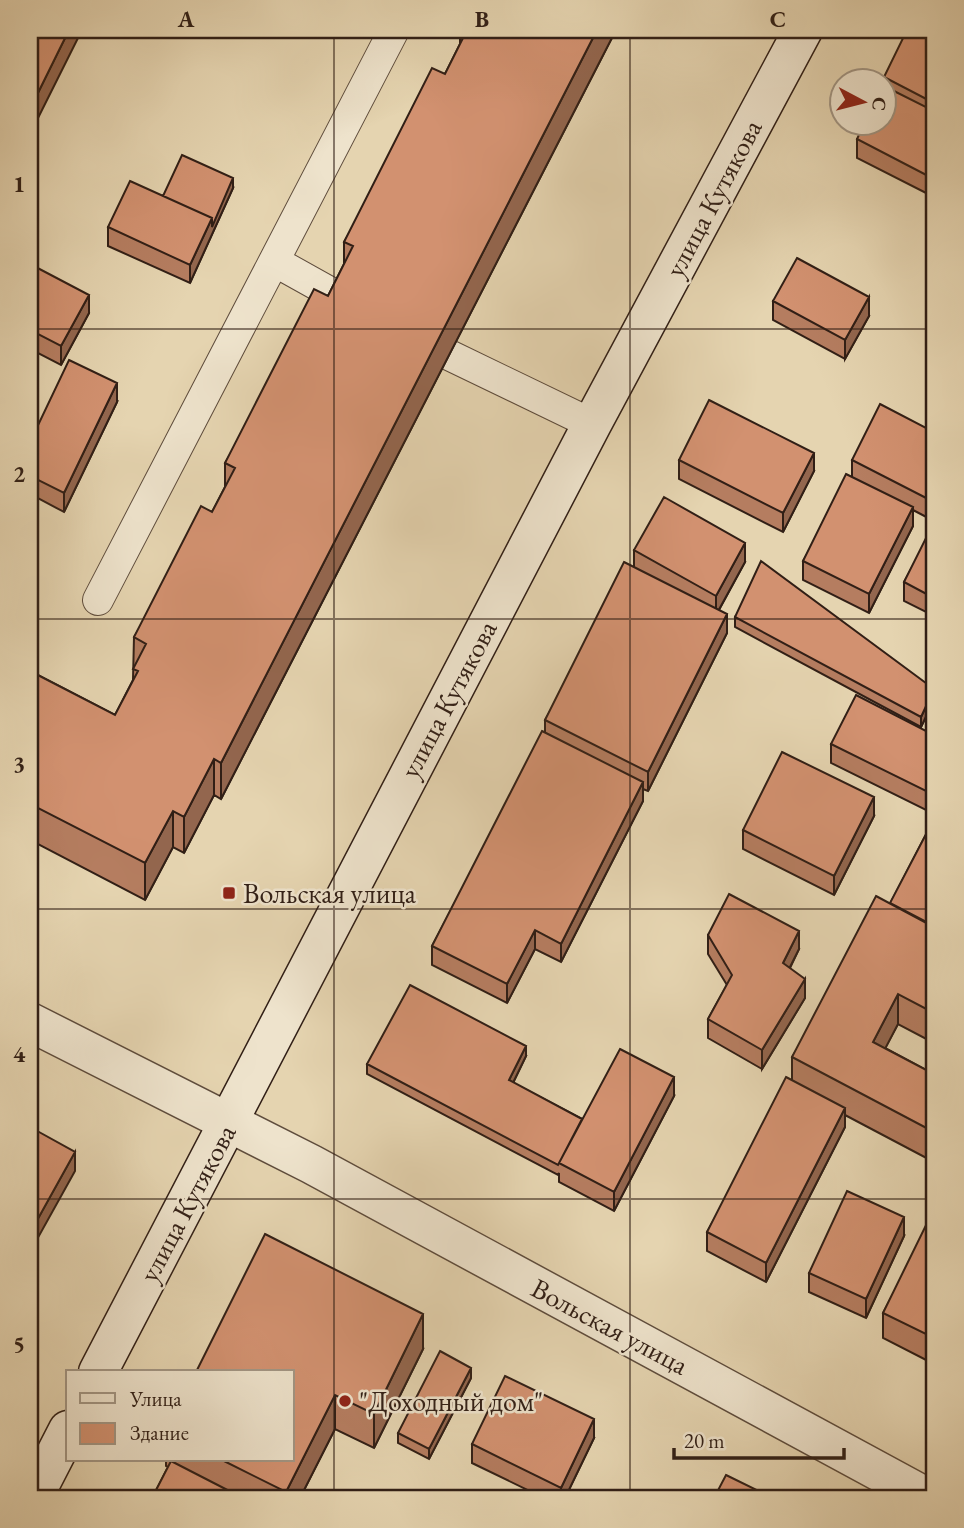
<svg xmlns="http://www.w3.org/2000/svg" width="964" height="1528" font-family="'EB Garamond',serif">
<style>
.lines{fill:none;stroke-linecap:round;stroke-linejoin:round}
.lane-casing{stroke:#5e4c3c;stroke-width:32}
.street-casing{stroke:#5e4c3c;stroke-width:41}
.secondary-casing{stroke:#311f16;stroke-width:41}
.lane{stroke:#eee3cc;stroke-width:30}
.street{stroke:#eee3cc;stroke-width:38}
.secondary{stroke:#eee3cc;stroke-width:38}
.wall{fill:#b57d60;stroke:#311f16;stroke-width:2}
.shaded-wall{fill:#93664e;stroke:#311f16;stroke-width:2}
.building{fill:#d29170;stroke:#311f16;stroke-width:2}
.grid{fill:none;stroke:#311f16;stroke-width:2;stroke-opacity:0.55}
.poi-dot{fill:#8f2418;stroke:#eee3cc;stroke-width:2.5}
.labels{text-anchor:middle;stroke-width:5;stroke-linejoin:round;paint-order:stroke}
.street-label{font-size:28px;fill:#311f16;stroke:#eee3cc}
.poi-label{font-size:28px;fill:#311f16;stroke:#eee3cc;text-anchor:start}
.neatline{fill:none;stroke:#311f16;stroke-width:2.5}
.grid-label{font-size:23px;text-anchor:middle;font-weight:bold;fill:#311f16}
</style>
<rect width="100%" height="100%" fill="#e5d4b0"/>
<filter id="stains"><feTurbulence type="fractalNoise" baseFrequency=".00286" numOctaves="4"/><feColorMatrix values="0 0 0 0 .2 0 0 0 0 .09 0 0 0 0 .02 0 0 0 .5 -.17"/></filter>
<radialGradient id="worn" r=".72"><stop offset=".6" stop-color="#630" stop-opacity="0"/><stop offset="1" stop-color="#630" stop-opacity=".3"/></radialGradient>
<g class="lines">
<g class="lane-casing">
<path id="lane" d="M274 261 344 300
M449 355 592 424
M98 600 394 30"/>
</g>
<g class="street-casing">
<path id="street" d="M30 1022 311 1164 928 1498"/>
</g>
<g class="secondary-casing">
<path id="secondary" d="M98 1372 592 424 803 30
M33 1498 68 1430"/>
</g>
<use href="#lane" class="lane"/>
<use href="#street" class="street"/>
<use href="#secondary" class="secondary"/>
</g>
<path class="wall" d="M460 30H616L221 799 214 795 184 853 173 847 145 900 30 840V671L115 715 133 680 134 637 212 512 225 487V463L328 296 344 264V242L445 74 460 44Z
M934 30V197L857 158V139L884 122V77Z
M233 188 190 283 108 246V227Z
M30 264 89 313 61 365 30 349Z
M773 301 869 316 845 359 773 320Z
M117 402 64 512 30 494V442Z
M934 432V521L913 510V526L869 613 803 580V561L852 477V460Z
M679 460 814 471 783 532 679 479Z
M934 527V616L904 601V582Z
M634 550 745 562 719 610 727 633 648 791 643 789V801L561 962 535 949 507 1003 432 965V946L545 732V720L634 567Z
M735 617 934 689V700L921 727 735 627Z
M934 735V798L928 811 831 763V744Z
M874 816 834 895 743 849V830Z
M934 819V1043L898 1024 885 1048 934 1074V1162L845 1115V1127L766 1282 707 1251V1232L792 1080V1057L890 904Z
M708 935 799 949 790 968 805 998 762 1069 708 1038V1019L727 985 708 954Z
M526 1056 513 1083 582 1119 674 1096 614 1211 559 1182V1173L558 1175 367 1074V1064Z
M934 1216V1364L883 1338V1313Z
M904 1236 866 1318 809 1292V1273Z
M423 1349 374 1448 335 1429 300 1498H152L168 1467 166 1466V1460H292V1372Z
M471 1378 429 1459 398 1443V1433Z
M594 1438 565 1498H544L472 1463V1444Z"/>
<path class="shaded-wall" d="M69 30H82L30 134V109Z
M597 30H616L221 799V763Z
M233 178V188L190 283V265L212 218Z
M89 295V313L61 365V346Z
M869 297V316L845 359V340Z
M117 383V402L64 512V493Z
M814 453V471L783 532V513Z
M913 507V526L869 613V594Z
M745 543V562L716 615V596Z
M727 614V633L648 791V772Z
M934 690V700L921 727V717Z
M214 759V795L184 853V817Z
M934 779V798L928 811V792Z
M643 782V801L561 962V944Z
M874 797V816L834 895V876Z
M173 811V847L145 900V863Z
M535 930V949L507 1003V984Z
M799 931V949L783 981V963Z
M805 979V998L762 1069V1050Z
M898 994V1024L873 1072V1042Z
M526 1046V1056L509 1091V1080Z
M674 1077V1096L614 1211V1192Z
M845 1108V1127L766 1282V1263Z
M75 1152V1171L30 1252V1233Z
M904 1217V1236L866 1318V1299Z
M423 1314V1349L374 1448V1414Z
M471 1368V1378L429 1459V1449Z
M335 1395V1429L300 1498H286V1492Z
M594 1419V1438L565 1498H561V1488Z"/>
<path class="building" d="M30 30H69L30 109Z
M467 30H597L221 763 214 759 184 817 173 811 145 863 30 804V671L115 715 138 671 133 669 146 644 134 637 201 506 212 512 235 468 225 463 314 289 328 296 353 246 344 242 432 68 445 74Z
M907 30H934V103L884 77Z
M884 86 934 111V179L857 139 865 122H884Z
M182 155 233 178 212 227V218L163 196Z
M130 181 212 218 190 265 108 227Z
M797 258 869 297 845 340 773 301Z
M30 264 89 295 61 346 30 330Z
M69 360 117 383 64 493 30 476V442Z
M709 400 814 453 783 513 679 460Z
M880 404 934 432V502L852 460Z
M846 474 913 507 869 594 803 561Z
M664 497 745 543 716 596 634 550Z
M932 526 934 527V598L904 582Z
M761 561 934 689 921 717 735 617Z
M624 562 727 614 648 772 545 720Z
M856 695 934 735V779L928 792 831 744Z
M542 731 643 782 561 944 535 930 507 984 432 946Z
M782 752 874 797 834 876 743 830Z
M934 819V926L890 903Z
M729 894 799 931 783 963 805 979 762 1050 708 1019 732 975 708 935Z
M876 896 934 927V1013L898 994 873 1042 934 1074V1132L792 1057Z
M410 985 526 1046 509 1080 582 1119 558 1165 367 1064Z
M620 1049 674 1077 614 1192 559 1163Z
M786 1077 845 1108 766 1263 707 1232Z
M30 1127 75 1152 30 1233Z
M847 1191 904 1217 866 1299 809 1273Z
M931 1215 934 1216V1338L883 1313Z
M265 1234 423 1314 374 1414 335 1395 286 1492 222 1460H292V1372H196Z
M440 1351 471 1368 429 1449 398 1433Z
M505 1376 594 1419 561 1488 472 1444Z
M171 1461 243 1498H152Z
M726 1475 773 1498H714Z"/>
<path class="grid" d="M334 30V1498M630 30V1498M30 329H934M30 619H934M30 909H934M30 1199H934"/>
<g class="poi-dot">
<rect x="222" y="886" width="14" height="14" rx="3.5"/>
<circle cx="345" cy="1401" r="7"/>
</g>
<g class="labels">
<g class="street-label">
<text transform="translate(713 198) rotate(-62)" y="10">улица Кутякова</text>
<text transform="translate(448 699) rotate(-62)" y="10">улица Кутякова</text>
<text transform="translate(187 1203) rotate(-62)" y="10">улица Кутякова</text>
<text transform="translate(610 1326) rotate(28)" y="10">Вольская улица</text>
</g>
<g class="poi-label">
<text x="243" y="903">Вольская улица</text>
<text x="359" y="1411">"Доходный дом"</text>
</g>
</g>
<rect width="964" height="1528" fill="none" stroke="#e5d4b0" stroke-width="77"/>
<rect x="66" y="1370" width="228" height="91" fill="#eee3cc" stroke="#a29583" stroke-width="2"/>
<rect x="80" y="1393" width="35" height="10" fill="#eee3cc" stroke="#a29583" stroke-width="2"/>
<text x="130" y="1406" font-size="21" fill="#311f16">Улица</text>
<rect x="80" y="1423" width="35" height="21" fill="#d29170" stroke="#a29583" stroke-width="2"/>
<text x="130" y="1440" font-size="21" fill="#311f16">Здание</text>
<g transform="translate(863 102) rotate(97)"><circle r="33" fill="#eee3cc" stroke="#a29583" stroke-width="2"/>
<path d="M0-5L12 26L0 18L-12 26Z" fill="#8f2418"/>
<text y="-10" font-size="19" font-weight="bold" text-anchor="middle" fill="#311f16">С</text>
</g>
<path d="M674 1448v10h170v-10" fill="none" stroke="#311f16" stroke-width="3.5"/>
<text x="684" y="1448" font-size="21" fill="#311f16" stroke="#eee3cc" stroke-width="5" paint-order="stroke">20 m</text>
<rect x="38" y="38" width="888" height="1452" class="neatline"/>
<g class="grid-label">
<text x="186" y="27">A</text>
<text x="482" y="27">B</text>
<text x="778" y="27">C</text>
<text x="19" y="192">1</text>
<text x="19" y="482">2</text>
<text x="19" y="772">3</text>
<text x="19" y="1062">4</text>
<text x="19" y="1352">5</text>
</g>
<rect width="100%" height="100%" filter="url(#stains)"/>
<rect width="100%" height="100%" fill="url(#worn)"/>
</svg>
